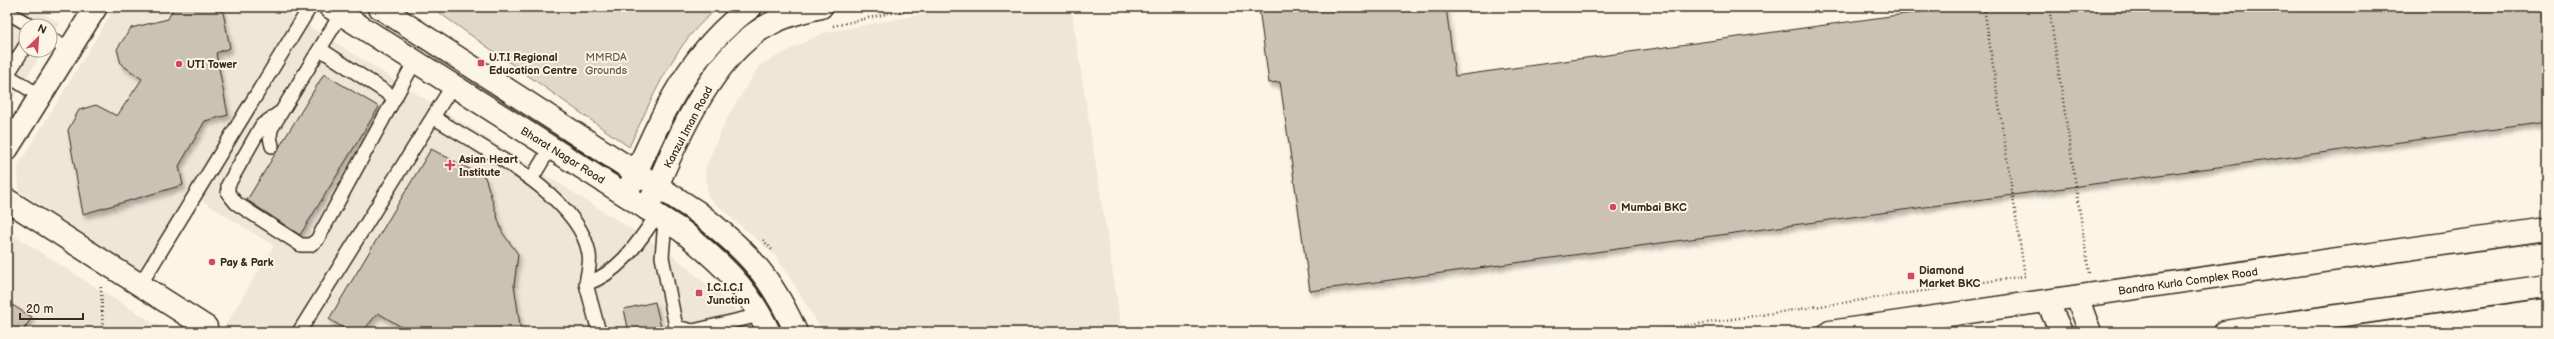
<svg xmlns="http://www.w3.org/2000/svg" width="2554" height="339" font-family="'Balsamiq Sans',sans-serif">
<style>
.built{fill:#eee6d6}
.green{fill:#e0d8c8;stroke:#8e8173}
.building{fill:#ccc2b3;stroke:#3b2a1e;filter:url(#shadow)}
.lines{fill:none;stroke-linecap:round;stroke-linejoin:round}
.service-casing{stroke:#3b2a1e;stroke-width:16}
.minor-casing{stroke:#3b2a1e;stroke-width:25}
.tertiary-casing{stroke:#3b2a1e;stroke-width:25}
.secondary-casing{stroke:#3b2a1e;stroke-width:25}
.primary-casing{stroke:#3b2a1e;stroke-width:25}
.path{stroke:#3b2a1e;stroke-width:2.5;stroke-dasharray:1 3;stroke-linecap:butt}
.service{stroke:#fcf5e5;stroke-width:13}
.minor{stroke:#fcf5e5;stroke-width:22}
.tertiary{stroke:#fcf5e5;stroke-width:22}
.secondary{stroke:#fcf5e5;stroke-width:22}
.primary{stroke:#fcf5e5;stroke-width:22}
.poi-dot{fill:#d1495b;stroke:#fcf5e5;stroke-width:1.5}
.labels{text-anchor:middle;stroke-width:4;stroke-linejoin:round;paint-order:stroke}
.poi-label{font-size:11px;font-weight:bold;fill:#3b2a1e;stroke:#fcf5e5;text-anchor:start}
.park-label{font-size:11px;fill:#645648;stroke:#fcf5e5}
.street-label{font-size:11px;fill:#3b2a1e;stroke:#fcf5e5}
</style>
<defs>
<filter id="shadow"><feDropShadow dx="2.5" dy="4.5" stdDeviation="2" flood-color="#0004"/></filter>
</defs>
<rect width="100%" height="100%" fill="#fcf5e5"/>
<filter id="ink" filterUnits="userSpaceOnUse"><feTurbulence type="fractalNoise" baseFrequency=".025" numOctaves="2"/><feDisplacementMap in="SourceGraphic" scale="8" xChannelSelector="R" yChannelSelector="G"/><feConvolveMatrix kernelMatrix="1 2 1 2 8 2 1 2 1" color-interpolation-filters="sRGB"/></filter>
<g filter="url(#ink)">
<path class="built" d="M7 7H33L60 24 50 40V26H26V50H44L7 108Z
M115 7H279L671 254 737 310 742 332H221L274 246 199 199 150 277 19 191 18 166Z
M961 7H1071L1122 332H823L777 257 708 197 705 168 729 114 760 65 823 33Z
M7 231 76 275 168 332H7Z"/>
<path class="green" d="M431 7H720C675 39 652 99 629 147Z"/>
<path class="building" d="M180 7H222L230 48 216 53 228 115 205 121 179 166 183 185 83 214 68 130 79 110 96 105 117 116 142 79 121 64 117 49 131 28 168 19 173 8Z
M1270 7H1446L1455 76 1956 7H2547V122L1310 291 1280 82 1269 83 1259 8Z
M324 74 379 107 300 235 247 200Z
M431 149 485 177 502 232 518 254 514 285 521 332H410L378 313 362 332H350L329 319Z
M7 302 32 317 22 332H7Z
M655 302 662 332H629L624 309Z"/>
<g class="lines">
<g class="service-casing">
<path id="service" d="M7 12 31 26
M50 38 69 51
M320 49 395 98
M7 75 40 96
M7 75 26 45
M282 111 262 125 228 185V193L236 203 301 245H310L317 240 415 61
M433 117 453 85
M272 146 270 137 271 129 341 14
M532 178 550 148
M665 221 662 257 676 327 693 331 760 315
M140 285 310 7
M299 332 433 117C479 146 580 196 589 254 591 263 587 275 586 284
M599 332 586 284C620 272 637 244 657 215"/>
</g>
<g class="minor-casing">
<path id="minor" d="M626 195C658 124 685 54 751 7
M647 209C673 150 710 53 772 23 787 15 805 11 821 7"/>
</g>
<g class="tertiary-casing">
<path id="tertiary" d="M330 7 682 231C720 262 748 287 769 332
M379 7 696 211C745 249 770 274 796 332
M7 149 96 7
M7 200 206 327"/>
</g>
<g class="secondary-casing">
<path id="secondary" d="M2077 297 2090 332
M2047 301 2061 332"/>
</g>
<g class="primary-casing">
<path id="primary" d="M1830 332 2547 229
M2225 332 2547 286"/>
</g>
<path class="path" d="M2049 7 2089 273
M833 26 886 14 930 7
M763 240 773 251
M101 287 103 332
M1644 332 2025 276 1984 7"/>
<use href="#service" class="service"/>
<use href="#minor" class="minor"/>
<use href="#tertiary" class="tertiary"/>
<use href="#secondary" class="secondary"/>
<use href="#primary" class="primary"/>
</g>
</g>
<g class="poi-dot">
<rect x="477" y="59" width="8" height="8" rx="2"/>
<circle cx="179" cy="64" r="4"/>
<path d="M448 159h4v4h4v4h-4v4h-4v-4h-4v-4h4z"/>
<circle cx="1613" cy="207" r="4"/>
<circle cx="212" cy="262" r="4"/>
<rect x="1907" y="272" width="8" height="8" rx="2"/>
<rect x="695" y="289" width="8" height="8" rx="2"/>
</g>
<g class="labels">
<g class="poi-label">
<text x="489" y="61">U.T.I Regional<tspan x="489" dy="13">Education Centre</tspan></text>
<text x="187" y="68">UTI Tower</text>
<text x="459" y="163">Asian Heart<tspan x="459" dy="13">Institute</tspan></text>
<text x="1621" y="211">Mumbai BKC</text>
<text x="220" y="266">Pay &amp; Park</text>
<text x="1919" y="274">Diamond<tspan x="1919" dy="13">Market BKC</tspan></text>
<text x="707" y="291">I.C.I.C.I<tspan x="707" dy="13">Junction</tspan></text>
</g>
<g class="park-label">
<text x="606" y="61">MMRDA<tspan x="606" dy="13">Grounds</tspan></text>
</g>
<g class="street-label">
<text transform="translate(688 127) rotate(-62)" y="4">Kanzul Iman Road</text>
<text transform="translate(563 155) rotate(32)" y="4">Bharat Nagar Road</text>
<text transform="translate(2188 281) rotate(-8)" y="4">Bandra Kurla Complex Road</text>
</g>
</g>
<rect width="2554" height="339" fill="none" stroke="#fcf5e5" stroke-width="24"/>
<rect x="12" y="12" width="2530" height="315" fill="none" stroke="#3b2a1e" stroke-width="1.5" filter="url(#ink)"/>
<g transform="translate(38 38) rotate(25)"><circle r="19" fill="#fcf5e5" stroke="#afa495"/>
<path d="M0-3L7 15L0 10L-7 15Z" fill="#d1495b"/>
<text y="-6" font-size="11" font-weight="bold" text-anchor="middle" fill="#3b2a1e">N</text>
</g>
<path d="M20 313v6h63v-6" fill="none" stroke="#3b2a1e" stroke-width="2"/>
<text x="26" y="313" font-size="12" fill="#3b2a1e" stroke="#fcf5e5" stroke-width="3" paint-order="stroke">20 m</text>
</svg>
